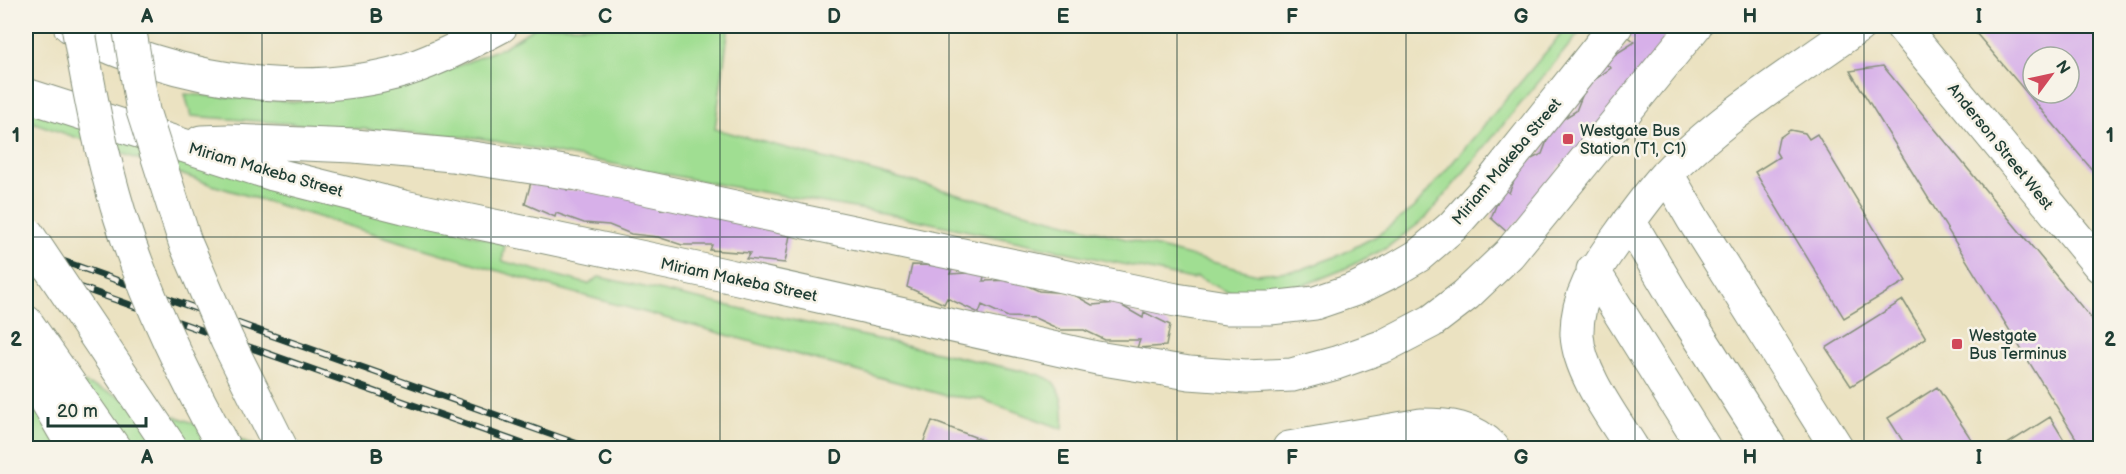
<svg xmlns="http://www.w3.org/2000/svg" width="2126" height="474" font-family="'Balsamiq Sans',sans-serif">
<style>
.green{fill:#a0de92;stroke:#608e63;stroke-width:1.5}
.building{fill:#d7b0e9;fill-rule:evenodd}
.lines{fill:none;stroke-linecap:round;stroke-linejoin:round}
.minor-casing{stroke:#85907a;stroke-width:35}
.major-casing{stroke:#85907a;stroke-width:35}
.highway-casing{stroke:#85907a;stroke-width:35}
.minor{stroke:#fff;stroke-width:33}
.major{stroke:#fff;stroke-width:33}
.highway{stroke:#fff;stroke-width:33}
.rail-casing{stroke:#1f3d34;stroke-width:7}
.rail{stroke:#f7f3e8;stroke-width:4.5;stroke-dasharray:14;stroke-linecap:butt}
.highway-bridge-casing{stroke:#85907a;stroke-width:35;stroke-linecap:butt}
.highway-bridge{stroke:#fff;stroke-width:33}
.grid{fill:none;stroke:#1f3d34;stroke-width:1.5;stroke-opacity:0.55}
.poi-dot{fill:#d1495b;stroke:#f7f3e8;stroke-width:2}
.labels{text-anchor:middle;stroke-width:5;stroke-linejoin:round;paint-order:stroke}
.poi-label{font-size:16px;fill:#1f3d34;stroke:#f7f3e8;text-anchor:start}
.street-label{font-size:16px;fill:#1f3d34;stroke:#f7f3e8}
.neatline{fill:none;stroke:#1f3d34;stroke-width:2}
.grid-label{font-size:20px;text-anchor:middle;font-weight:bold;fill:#1f3d34}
</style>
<rect width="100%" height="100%" fill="#f7f3e8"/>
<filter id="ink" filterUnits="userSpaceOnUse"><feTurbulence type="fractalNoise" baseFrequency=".0167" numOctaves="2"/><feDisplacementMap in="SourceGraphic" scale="12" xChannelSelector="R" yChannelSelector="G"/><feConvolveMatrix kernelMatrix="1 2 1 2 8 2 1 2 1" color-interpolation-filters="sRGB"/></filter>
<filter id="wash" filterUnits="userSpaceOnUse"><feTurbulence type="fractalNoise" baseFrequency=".008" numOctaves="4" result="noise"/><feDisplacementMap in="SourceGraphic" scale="24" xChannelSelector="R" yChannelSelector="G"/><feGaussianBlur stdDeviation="1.35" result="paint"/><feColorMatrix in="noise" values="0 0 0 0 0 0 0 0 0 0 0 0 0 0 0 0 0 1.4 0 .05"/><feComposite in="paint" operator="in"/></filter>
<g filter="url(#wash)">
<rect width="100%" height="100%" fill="#ebe2c1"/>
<path class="green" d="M537 26H729L715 129 1257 274 1300 270 1340 255 1378 235 1414 208 1568 26H1585L1425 219 1386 248 1342 270 1304 285 1258 293H1230L1197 277 1192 279 894 215 722 185 479 138 191 116 185 94 298 102 407 87 504 47Z
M26 99 505 244 502 261 588 284 599 277 1040 375C1044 377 1050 379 1053 382 1063 394 1064 415 1063 429L981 399 947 396 542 284 215 186 26 120Z
M26 362 262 448H26Z"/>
<g id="blocks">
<path class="building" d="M1636 26H1674L1583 153 1559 166 1551 193 1507 232 1491 218 1503 188 1509 193 1521 164 1542 154 1553 125 1576 111 1586 86 1611 68 1603 62 1635 42 1626 35Z
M1970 26H2100V179ZM2033 57H2069V93H2033Z
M1883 66 2100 329V448H2082L1850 71Z
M1790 130 1805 133 1809 139 1817 134 1906 281 1844 318 1755 172 1779 157 1776 152 1779 138Z
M531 182H559L567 190 594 189 641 198 662 210 688 208 790 235 785 263 746 259 750 253 710 250 712 245H682L658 237 631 234 609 225 584 223 556 213 555 217 525 204Z
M912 265 954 266 950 274 985 272 983 281 1015 280 1039 291 1071 293 1092 305 1117 303 1143 318 1144 312 1170 325 1166 346 1137 348 1140 340H1105L1084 330H1061L1035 318 1008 317 982 305 979 313 947 298 944 304 907 287Z
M1903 300 1926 338 1851 386 1826 348Z
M1937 387 1977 448H1907L1888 418Z
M2050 417 2069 448H2001Z
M932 421 988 442 986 448H921Z"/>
</g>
</g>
<g filter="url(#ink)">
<use href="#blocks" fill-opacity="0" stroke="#85907a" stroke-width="1.5"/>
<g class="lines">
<g class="minor-casing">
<path id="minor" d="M26 95 273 174 404 207 720 274 1097 358 1189 373 1246 377 1292 375 1336 363 1384 346 1432 321 1466 295 1509 254 1695 26
M201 142 229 141 354 146 452 155 578 174 1176 300 1226 308H1270L1315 303 1356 289 1394 270 1418 256 1453 226 1487 188 1616 26
M1667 174 1693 219 1837 448
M1629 221 1679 305 1770 448
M1593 270 1704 448
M1289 448 1421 425C1449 425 1473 427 1493 448
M1632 448C1613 417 1579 373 1577 335 1576 296 1596 267 1618 237 1633 216 1648 195 1665 176 1719 118 1795 72 1859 26"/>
</g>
<g class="major-casing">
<path id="major" d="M1902 26 2100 266"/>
</g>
<g class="highway-casing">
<path id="highway" d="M70 26C83 33 96 41 110 47 122 53 136 56 149 60 231 86 322 95 406 70 439 59 471 42 501 26
M26 322 114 448
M26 365 74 448"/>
</g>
<use href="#minor" class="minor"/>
<use href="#major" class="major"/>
<use href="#highway" class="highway"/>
<g class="rail-casing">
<path id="rail" d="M26 248 589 448
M26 268 534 448"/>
</g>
<use href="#rail" class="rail"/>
<g class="highway-bridge-casing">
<path id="highway-bridge" d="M78 26C89 90 101 154 120 216 146 298 183 374 224 448
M129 26 143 111 185 242 227 340 281 448
M26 232 171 448"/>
</g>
<use href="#highway-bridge" class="highway-bridge"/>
</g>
</g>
<path class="grid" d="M262 26V448M491 26V448M720 26V448M949 26V448M1177 26V448M1406 26V448M1635 26V448M1864 26V448M26 237H2100"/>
<g class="poi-dot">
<rect x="1562" y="133" width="12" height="12" rx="3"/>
<rect x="1951" y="338" width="12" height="12" rx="3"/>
</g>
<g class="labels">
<g class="poi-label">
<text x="1580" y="136">Westgate Bus<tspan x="1580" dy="18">Station (T1, C1)</tspan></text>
<text x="1969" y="341">Westgate<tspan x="1969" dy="18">Bus Terminus</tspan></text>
</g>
<g class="street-label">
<text transform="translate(2001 146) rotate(51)" y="6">Anderson Street West</text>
<text transform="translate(1506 161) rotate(-50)" y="6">Miriam Makeba Street</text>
<text transform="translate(266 169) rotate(16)" y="6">Miriam Makeba Street</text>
<text transform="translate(739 279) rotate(12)" y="6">Miriam Makeba Street</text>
</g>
</g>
<rect width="2126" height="474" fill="none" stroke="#f7f3e8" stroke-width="66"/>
<g transform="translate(2051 75) rotate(57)"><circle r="28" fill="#f7f3e8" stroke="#a1aaa0" stroke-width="1.5"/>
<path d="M0-4.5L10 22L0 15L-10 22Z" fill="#d1495b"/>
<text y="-9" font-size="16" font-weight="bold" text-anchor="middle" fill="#1f3d34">N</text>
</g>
<path d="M48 417v9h98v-9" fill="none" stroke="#1f3d34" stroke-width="3"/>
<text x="57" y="417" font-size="18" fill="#1f3d34" stroke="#f7f3e8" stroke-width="4.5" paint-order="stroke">20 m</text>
<rect x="33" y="33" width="2060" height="408" class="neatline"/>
<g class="grid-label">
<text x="147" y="23">A</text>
<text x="376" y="23">B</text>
<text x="605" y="23">C</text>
<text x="834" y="23">D</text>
<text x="1063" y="23">E</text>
<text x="1292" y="23">F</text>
<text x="1521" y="23">G</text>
<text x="1750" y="23">H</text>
<text x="1979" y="23">I</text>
<text x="16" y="142">1</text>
<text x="2110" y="142">1</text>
<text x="16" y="346">2</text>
<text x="2110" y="346">2</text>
<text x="147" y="464">A</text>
<text x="376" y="464">B</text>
<text x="605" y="464">C</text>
<text x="834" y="464">D</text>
<text x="1063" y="464">E</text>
<text x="1292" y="464">F</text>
<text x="1521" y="464">G</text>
<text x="1750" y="464">H</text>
<text x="1979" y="464">I</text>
</g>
</svg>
